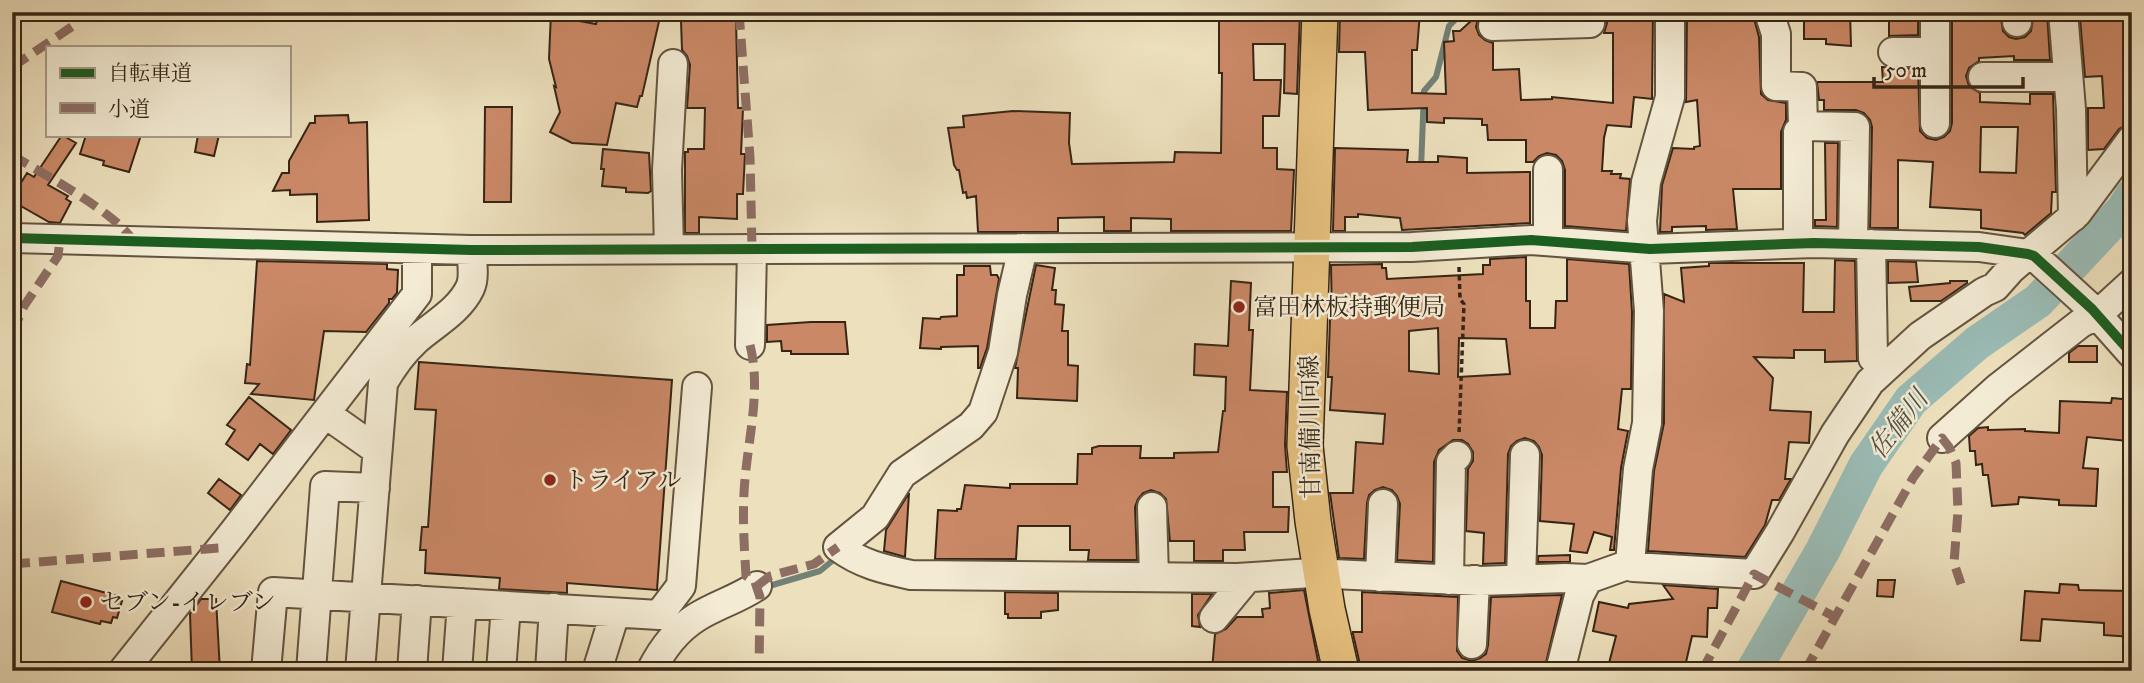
<svg xmlns="http://www.w3.org/2000/svg" width="2144" height="683" font-family="'IM FELL DW Pica','Noto Serif JP',serif">
<style>
.lines{fill:none;stroke-linecap:round;stroke-linejoin:round}
.stream{stroke:#728076;stroke-width:6}
.river{stroke:#9abcb6;stroke-width:35}
.building{fill:#ca8866;stroke:#362515;stroke-width:2;fill-rule:evenodd}
.minor-casing{stroke:#64543f;stroke-width:32}
.major-casing{stroke:#362515;stroke-width:38}
.path{stroke:#362515;stroke-width:3.5;stroke-dasharray:5 3.5;stroke-linecap:butt}
.minor{stroke:#f3ebd4;stroke-width:28}
.major{stroke:#e6c07e;stroke-width:35}
.quiet{stroke:#8d6e63;stroke-width:9;stroke-dasharray:18 9;stroke-linecap:butt}
.cycleway-casing{stroke:#f3ebd4;stroke-width:15}
.cycleway{stroke:#1b5e20;stroke-width:10}
.poi-dot{fill:#8f2418;stroke:#f3ebd4;stroke-width:2.5}
.labels{text-anchor:middle;stroke-width:5;stroke-linejoin:round;paint-order:stroke}
.poi-label{font-size:24px;fill:#362515;stroke:#f3ebd4;text-anchor:start}
.street-label{font-size:24px;fill:#362515;stroke:#f3ebd4}
.water-label{font-size:26px;font-style:italic;fill:#545245;stroke:#f3ebd4}
</style>
<rect width="100%" height="100%" fill="#ede0bd"/>
<filter id="stains"><feTurbulence type="fractalNoise" baseFrequency=".00286" numOctaves="4"/><feColorMatrix values="0 0 0 0 .2 0 0 0 0 .09 0 0 0 0 .02 0 0 0 .5 -.17"/></filter>
<radialGradient id="worn" r=".72"><stop offset=".6" stop-color="#630" stop-opacity="0"/><stop offset="1" stop-color="#630" stop-opacity=".3"/></radialGradient>
<g class="lines">
<path class="stream" d="M1421 169 1424 91 1436 77 1449 26 1463 12
M766 589 769 586 820 571 837 557"/>
<path class="river" d="M1753 671 1823 550 1866 465 1911 400 1977 343 2038 301 2124 209 2132 196"/>
</g>
<path class="building" d="M551 12H568V19L596 24 599 12H640L660 17 642 96H640L637 107 616 103 607 145 572 143 550 132 560 112 554 86 556 87 549 59Z
M1219 12H1300L1297 94 1284 93 1285 44H1253L1254 80H1281L1279 116H1263V148H1277V169L1294 170 1291 231H1171V219L1131 218V231H1104V217L1058 218V232H978L976 196 967 198 966 192 963 193 959 170H957L954 165 948 128 964 127 963 116 1013 111 1070 113 1069 143 1072 164 1174 162 1175 152 1221 153 1222 73H1219Z
M1340 12H1420L1417 50H1412V93L1446 94 1444 42 1454 41 1453 31H1460L1472 20V12H1484L1478 19 1476 27 1479 35 1485 40 1493 43V70L1519 69 1521 100 1552 99V97L1613 103V33H1604L1607 23 1604 14 1653 13 1652 99 1634 97 1631 127 1607 125 1604 138 1602 171H1612L1611 174H1621L1620 178 1630 179 1626 231 1565 226V170L1562 161 1556 155 1547 153 1539 156 1533 162H1526V140H1488L1487 125H1482V119L1444 118V123L1427 122V108L1368 110 1365 52H1339Z
M1804 12H1850L1851 46 1826 44V39H1804Z
M1889 12H1918V35L1889 36Z
M1952 12H2000L2003 31 2009 37 2016 39 2025 37 2031 31 2034 12H2047L2050 60H2014V56L1979 58V61L1969 68 1966 76 1969 86 1980 93V102L2030 104V94H2053L2056 192H2052L2051 213 2025 235 2023 233 1981 228V210L1930 207 1933 162 1898 160V228H1870L1872 127 1870 120 1864 113 1856 110H1824V100H1819L1817 82H1883L1882 67 1918 69 1920 131 1927 138 1936 140 1944 137 1950 131 1952 123ZM1981 127H2018L2016 173 1980 172Z
M2111 12H2132L2130 123 2119 129 2104 149 2088 150V108H2104L2102 76 2085 77 2080 18H2112Z
M1687 15H1712V18L1753 15 1759 37 1761 94 1768 100 1786 103V120L1781 132V189H1733L1737 229 1706 230V226L1672 227V232H1660L1662 185 1673 148 1694 149V147L1700 146 1697 100 1686 102Z
M736 19 738 108H743L741 154H745L743 194H737V219L699 217V233H685V152H688V149H704L705 108H687L690 65 687 56 682 50 681 21Z
M485 107H512L511 202H484Z
M348 115 349 123 367 122 369 220 317 222V194L290 195V190L273 191 282 173H289V161L310 123H315V116Z
M62 135 76 143 48 185 68 196 66 199 71 202 60 223 49 222 12 201V197L27 173 34 177Z
M86 135H141L129 172 103 165 104 161 80 154Z
M198 135H219L214 156 195 152Z
M1825 143H1838L1837 227 1815 226V220H1826Z
M1335 148 1408 150 1407 162H1438V156L1467 158V173L1530 172V223L1402 230 1400 218 1358 214V217H1345V231H1333Z
M603 149 649 153 651 191 648 193 626 192V188L602 186 604 169H601Z
M1526 257V301H1530V328H1555L1556 301H1567V259L1629 264 1632 312 1631 389H1622L1618 429 1628 431 1621 468 1614 550H1610L1612 537 1594 532 1587 553 1570 551 1574 524 1540 521 1542 455 1539 447 1534 441 1525 438 1517 441 1511 446 1508 454 1505 563 1483 564 1484 533 1466 531 1468 469 1473 461V452L1468 444 1462 440H1453L1439 450 1434 462 1433 562 1397 560 1400 504 1397 496 1392 490 1383 487 1375 490 1369 495 1367 503 1364 559 1339 558 1330 493H1353L1356 442 1383 444 1385 414 1330 410 1332 377H1328L1330 319H1332L1331 265 1382 264V268H1386L1387 279 1483 274V265H1490V259ZM1438 328 1439 374 1409 371V331ZM1459 338 1506 339 1510 374 1458 377Z
M1835 260 1855 261 1857 361 1825 362V350H1794V358L1754 357 1773 378 1770 410 1811 412 1809 443 1789 442 1785 479H1791L1779 500H1772L1765 525 1745 557 1648 551 1654 471 1664 423V294L1684 302 1681 268 1709 266V263H1804L1803 312H1834Z
M257 261 387 264V269L398 270 397 293 392 299H389V303L366 332 324 331 314 400 251 394 259 384 245 383 247 364 250 365Z
M1888 261 1916 262 1918 282 1888 283Z
M1036 265 1055 268 1052 290H1056L1055 304 1064 305 1062 331H1068V365L1078 366 1077 401 1017 398 1018 368H1015Z
M964 266H990L991 275H997L999 279 987 348 980 368H978V346L941 347V349L920 348 923 318 940 319 941 317 957 316V275H964Z
M1231 281 1251 283 1249 330H1253L1250 390 1287 392 1285 445 1287 472H1273V507H1289L1288 532H1244L1245 550H1223V561H1194V541H1170L1166 499 1160 493 1151 490 1143 493 1138 499 1135 507 1137 560H1088L1089 550H1070V526H1018L1016 559H935L938 510 957 511V509H961L965 485 1010 488V484H1077L1078 454H1092V448L1099 446H1141L1140 458H1174V453L1218 452 1223 411H1225L1226 377 1194 375 1195 344 1228 346Z
M1950 281H1967V283L1941 301H1911L1909 287 1950 283Z
M811 322H845L848 354H791V351H782L781 341 767 342V325Z
M2078 346H2097V362H2069V353Z
M419 362 672 380 657 590 567 583V593L499 589 500 578 425 573 426 550H420L422 527H428L436 410 415 409Z
M249 397 291 430 273 454 260 444 248 460 226 444 235 430 227 425Z
M2112 398 2132 400 2128 441 2087 437 2083 468 2098 469 2096 506 2059 505V500L2019 497 2018 504 1992 506 1988 475H1983L1982 464 1976 465 1975 451H1970L1969 436 1978 428 1988 427V430L2025 429V431L2059 433 2060 401 2111 403Z
M219 479 241 495 230 510 208 493Z
M909 493 905 557 884 551 886 530Z
M1570 555V562H1538V556Z
M1878 580H1895L1893 597 1877 596Z
M61 581 118 596 117 600 122 601 117 618 113 617 111 623 101 621 100 624 52 612Z
M2060 584 2078 585 2079 590 2132 591V637L2104 635V623L2042 619 2040 641 2021 640 2025 591 2059 593Z
M1663 585 1718 589 1717 608H1708L1707 637 1692 636 1684 671H1607L1616 636 1593 631 1599 602 1628 608 1629 604 1673 599Z
M1304 590 1320 671H1212L1215 634 1226 629 1237 617H1263L1262 609 1270 608 1269 593Z
M1005 592 1058 593V610L1041 612V618H1008V614H1005Z
M1362 592 1458 597 1457 651 1462 658 1472 661 1480 658 1486 654 1488 645 1491 597 1562 595 1544 671H1375L1361 669 1353 634V632H1362Z
M1192 594H1212L1198 615 1200 627 1192 626Z
M201 599H216L220 671H192L190 614Z"/>
<g class="lines">
<g class="minor-casing">
<path id="minor" d="M1769 12 1776 34V86L1802 87 1803 126 1855 127 1853 244
M1935 12V123
M2017 12V22
M2063 12 2071 109 2073 217
M1493 26 1590 23
M1893 52H1935
M1983 77H2067
M1548 170V241
M12 238 471 250 1412 247 1531 240 1650 249 1814 243 1979 247 2028 254 2034 256 2092 309 2132 354
M1798 243V132L1803 126
M1871 244 1873 358
M1023 248 1012 295 1003 352 983 412 971 426 902 474 875 517 838 547C861 564 883 569 911 575L1237 578 1312 573 1480 581 1565 578 1588 579 1630 564 1633 567 1754 574 1780 532 1835 434 1870 382 1920 336 1984 292 1995 287 2011 269 2077 213 2132 139
M669 249 667 170 673 64
M750 345 752 249
M326 414 377 450
M1942 438 1999 387 2081 323 2097 315 2132 283
M1152 507 1154 577
M1630 564 1638 469 1647 423 1649 311 1642 221 1646 182 1670 97V12
M1380 577 1383 504
M1521 579 1525 455
M1449 580 1451 462 1457 456
M1214 618 1247 578
M1472 644 1475 580
M123 671 233 533 417 294V250
M266 671 273 592 659 615 681 586 697 387
M311 671 325 486 375 488
M360 671 383 383C392 367 402 353 416 340 434 324 459 311 470 288 475 278 472 261 471 250
M412 671 417 600
M457 671 462 603
M501 671 506 606
M550 671 554 608
M597 671 615 613
M651 671C662 649 676 630 697 617 716 605 738 599 757 586
M1560 671 1579 596 1588 579"/>
</g>
<g class="major-casing">
<path id="major" d="M1320 12 1305 446 1313 521 1327 609 1341 671"/>
</g>
<path class="path" d="M1459 267 1460 299 1464 304 1459 434
M1453 671 1463 664"/>
<use href="#minor" class="minor"/>
<use href="#major" class="major"/>
<path class="quiet" d="M739 12 750 157 752 249
M12 67 73 26
M12 155C43 174 117 213 133 241
M12 333 24 306 58 256 60 239
M750 345C761 388 749 435 745 479 742 511 744 543 746 576L755 582 760 597 759 671
M12 564 219 548
M757 586 770 576 814 564 838 547
M1702 671 1754 574 1835 617
M1805 671 1913 478 1942 438 1949 447 1956 463 1958 511 1954 563 1961 584"/>
<g class="cycleway-casing">
<path id="cycleway" d="M12 238 471 250 1412 247 1531 240 1650 249 1814 243 1979 247 2028 254 2034 256 2092 309 2132 354"/>
</g>
<use href="#cycleway" class="cycleway"/>
</g>
<g class="poi-dot">
<circle cx="1239" cy="307" r="7"/>
<circle cx="550" cy="480" r="7"/>
<circle cx="86" cy="602" r="7"/>
</g>
<g class="labels">
<g class="poi-label">
<text x="1253" y="315">富田林板持郵便局</text>
<text x="564" y="488">トライアル</text>
<text x="100" y="610">セブン-イレブン</text>
</g>
<g class="street-label">
<text transform="translate(1310 427) rotate(-91)" y="8">甘南備川向線</text>
</g>
<g class="water-label">
<text transform="translate(1898 424) rotate(-52)" y="9">佐備川</text>
</g>
</g>
<rect width="2144" height="683" fill="none" stroke="#ede0bd" stroke-width="42"/>
<rect x="14" y="14" width="2116" height="655" fill="none" stroke="#362515" stroke-width="3.5"/>
<rect x="21" y="21" width="2102" height="641" fill="none" stroke="#362515" stroke-width="2"/>
<rect x="46" y="46" width="245" height="91" fill="#f3ebd4" stroke="#a79c88" stroke-width="2"/>
<rect x="60" y="68" width="35" height="10" fill="#1b5e20" stroke="#a79c88" stroke-width="2"/>
<text x="108" y="80" font-size="21" fill="#362515">自転車道</text>
<rect x="60" y="103" width="35" height="10" fill="#8d6e63" stroke="#a79c88" stroke-width="2"/>
<text x="108" y="116" font-size="21" fill="#362515">小道</text>
<path d="M1874 77v10h149v-10" fill="none" stroke="#362515" stroke-width="3.5"/>
<text x="1885" y="77" font-size="21" fill="#362515" stroke="#f3ebd4" stroke-width="5" paint-order="stroke">50 m</text>
<rect width="100%" height="100%" filter="url(#stains)"/>
<rect width="100%" height="100%" fill="url(#worn)"/>
</svg>
